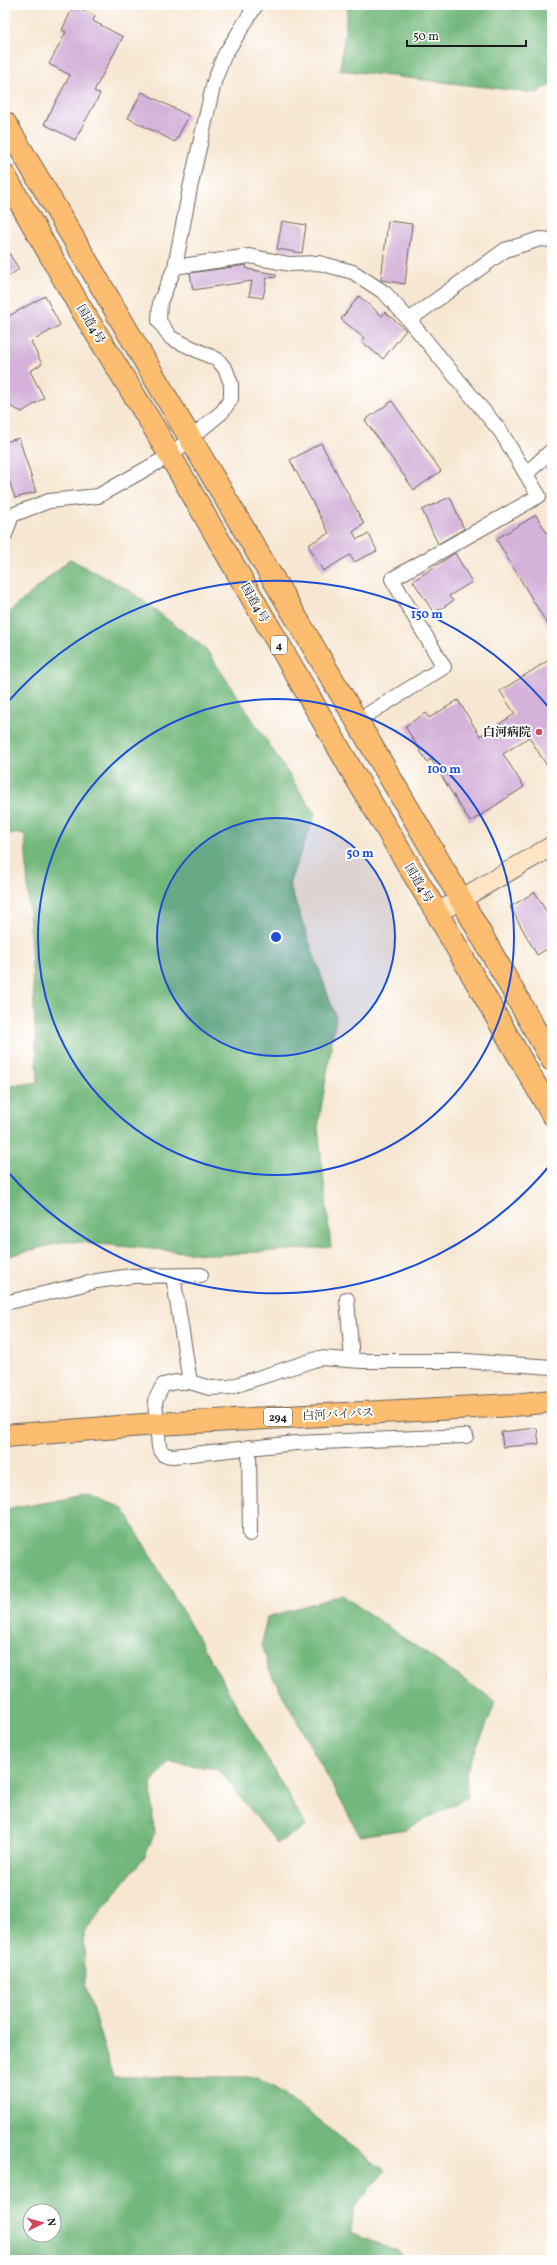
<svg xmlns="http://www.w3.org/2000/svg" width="557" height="2265" font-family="Vollkorn,'Noto Serif JP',serif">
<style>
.forest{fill:#72b77b;stroke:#476a4c;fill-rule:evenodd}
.building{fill:#d4b2d9}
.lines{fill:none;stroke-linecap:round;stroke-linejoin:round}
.street-casing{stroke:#69635c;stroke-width:16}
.secondary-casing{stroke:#69635c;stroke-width:21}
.highway-casing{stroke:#69635c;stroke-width:24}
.street{stroke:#fff;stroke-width:14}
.secondary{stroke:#fee5c5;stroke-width:19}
.highway{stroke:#fcbd6f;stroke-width:22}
.ring{fill:none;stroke:#1d4ed8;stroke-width:2}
.poi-dot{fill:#d1495b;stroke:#fff;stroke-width:1.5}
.labels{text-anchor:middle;stroke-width:4;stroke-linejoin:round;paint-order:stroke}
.shield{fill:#fff;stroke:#606060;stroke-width:1}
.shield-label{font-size:11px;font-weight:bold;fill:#1c1c1c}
.street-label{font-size:12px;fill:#1c1c1c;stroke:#fff}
.poi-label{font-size:12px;font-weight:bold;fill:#1c1c1c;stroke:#fff;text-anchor:end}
.centre{fill:#1d4ed8;stroke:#fff;stroke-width:2}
.ring-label{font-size:12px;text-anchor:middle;font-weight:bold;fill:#1d4ed8;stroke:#fff;stroke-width:4;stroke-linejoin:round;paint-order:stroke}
</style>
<rect width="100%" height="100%" fill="#fff"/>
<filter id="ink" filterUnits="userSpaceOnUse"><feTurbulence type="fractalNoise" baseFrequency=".025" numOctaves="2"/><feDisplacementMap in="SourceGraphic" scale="8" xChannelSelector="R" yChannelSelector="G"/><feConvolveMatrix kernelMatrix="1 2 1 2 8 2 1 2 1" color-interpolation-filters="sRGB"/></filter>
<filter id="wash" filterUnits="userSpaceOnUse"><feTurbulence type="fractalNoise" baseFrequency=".012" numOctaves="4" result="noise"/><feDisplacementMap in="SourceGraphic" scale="16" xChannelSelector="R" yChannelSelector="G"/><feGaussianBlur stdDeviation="0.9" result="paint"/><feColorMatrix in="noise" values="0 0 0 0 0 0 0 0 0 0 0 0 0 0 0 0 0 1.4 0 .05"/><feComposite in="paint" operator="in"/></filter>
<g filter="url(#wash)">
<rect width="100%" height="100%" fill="#f7e7d2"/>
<path class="forest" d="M348 5H552V84L536 93 340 70Z
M70 559 129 590 206 649 315 814 289 884 336 1018 318 1127 331 1247 216 1255 66 1241 5 1257V1087L38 1082 25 834H5V616Z
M86 1494 123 1508 306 1826 277 1843 218 1769 169 1762 151 1783 154 1834 145 1856 84 1932 85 1985 113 2077H257L283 2093 385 2171 354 2208 351 2232 398 2251 404 2260H5V1509ZM30 2211H54V2235H30Z
M342 1595 496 1702 466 1772 468 1797 406 1829 360 1836 269 1670 262 1644 267 1617Z"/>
<g id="blocks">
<path class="building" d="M74 5 95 16 93 21 123 37 94 91 100 94 75 140 44 124 70 75 49 64 66 32 62 30Z
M142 92 189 116 175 142 128 118Z
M282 221 306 225 302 253 277 249Z
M388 221 412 224 405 284 381 280Z
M5 247 19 269 5 279Z
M246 265 247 269 276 274V277L267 278 263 298 249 296 252 281 193 290 190 273Z
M45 296 60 325 31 342 42 364 30 371 44 398 22 412 5 404V318Z
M359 296 382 316 385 312 406 330 383 359 362 342 364 338 341 319Z
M392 401 441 471 414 490 365 420Z
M19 438 36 492 15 498 5 468V442Z
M321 443 364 524 353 532 357 539 369 534 377 551 354 562 350 555 323 571 308 545 329 533 290 460Z
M450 497 464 529 438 544 422 510Z
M536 515 552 541V632L496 539Z
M455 553 472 582 449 596 453 601 434 613 413 581Z
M552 658V774L529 737 503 754 524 787 470 822 431 759 427 762 405 726 426 713 429 718 458 700 480 736 515 714 500 691Z
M535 892 552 922V946L537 955 510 907Z
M537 1428 539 1444 503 1447 501 1432Z"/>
</g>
</g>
<g filter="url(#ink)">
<use href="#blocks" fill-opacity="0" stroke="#69635c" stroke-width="1"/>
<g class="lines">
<g class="street-casing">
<path id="street" d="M175 267 249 256 289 264 319 263 353 272 385 293 409 320 505 250 540 239 552 240
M526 474 552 450
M5 535 12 515 49 501 98 496 169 456 222 412 231 399V384L226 370 218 360 171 338 159 321 160 302 175 267 190 188 214 82 224 56 256 5
M357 721 444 667 392 579 539 496 501 432 409 320
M173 1276 190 1382
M347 1299 352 1360
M5 1303 97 1281 132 1276 201 1275
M466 1436 296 1443 173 1456 164 1455 159 1447 155 1401 163 1385 176 1382H190L210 1388 230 1387 320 1358 362 1361H466L552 1367
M249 1447 250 1534"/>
</g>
<g class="secondary-casing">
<path id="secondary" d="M437 913 552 846"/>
</g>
<g class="highway-casing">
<path id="highway" d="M5 123C79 246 150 371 223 494 334 682 446 870 552 1060
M5 176 80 307 153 426 352 771 437 913 552 1114
M5 1436 156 1424 513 1405 552 1401"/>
</g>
<use href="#street" class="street"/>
<use href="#secondary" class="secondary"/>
<use href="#highway" class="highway"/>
</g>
</g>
<circle cx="276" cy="937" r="119" fill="#1d4ed8" fill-opacity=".12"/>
<g class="ring">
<circle cx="276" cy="937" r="119"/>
<circle cx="276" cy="937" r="238"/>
<path d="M551 1164A357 357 0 0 1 7 1171M7 703A357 357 0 0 1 551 710"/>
</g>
<circle class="poi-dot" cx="539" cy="732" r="4"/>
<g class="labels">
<g class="shield">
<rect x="271" y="636" width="16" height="18" rx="3"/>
<rect x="264" y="1408" width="28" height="18" rx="3"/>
</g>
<g class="shield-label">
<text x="279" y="649">4</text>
<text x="278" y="1421">294</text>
</g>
<g class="street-label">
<text transform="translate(91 324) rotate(59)" y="4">国道4号</text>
<text transform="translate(255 603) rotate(60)" y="4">国道4号</text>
<text transform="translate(419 883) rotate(59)" y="4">国道4号</text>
<text transform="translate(338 1414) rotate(-3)" y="4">白河バイパス</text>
</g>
<g class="poi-label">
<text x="531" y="736">白河病院</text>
</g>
</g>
<circle cx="276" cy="937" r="6" class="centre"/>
<g class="ring-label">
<text x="427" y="618">150 m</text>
<text x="444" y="773">100 m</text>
<text x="360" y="857">50 m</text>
</g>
<rect width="557" height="2265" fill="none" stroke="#fff" stroke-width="20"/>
<g transform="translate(42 2223) rotate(84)"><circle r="19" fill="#ffffff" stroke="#a4a4a4"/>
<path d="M0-3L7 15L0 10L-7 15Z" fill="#d1495b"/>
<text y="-6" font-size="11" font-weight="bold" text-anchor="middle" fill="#1c1c1c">N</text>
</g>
<path d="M407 40v6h119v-6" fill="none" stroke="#1c1c1c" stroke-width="2"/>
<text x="413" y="40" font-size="12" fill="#1c1c1c" stroke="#ffffff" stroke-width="3" paint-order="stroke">50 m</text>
</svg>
